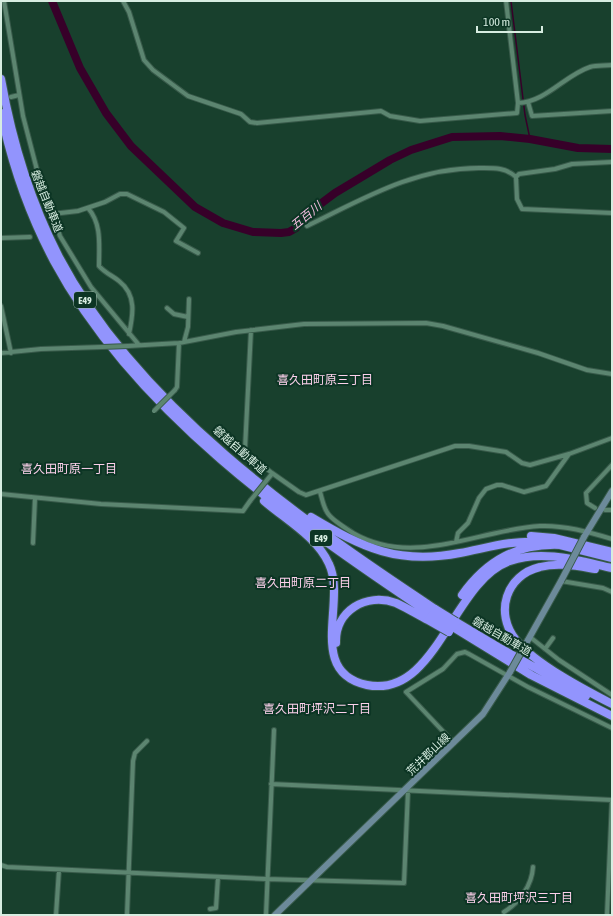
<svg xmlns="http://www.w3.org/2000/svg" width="613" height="916" font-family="'Asap Condensed','Noto Sans JP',sans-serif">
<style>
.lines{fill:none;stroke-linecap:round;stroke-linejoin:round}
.stream{stroke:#370029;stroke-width:1.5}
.river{stroke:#370029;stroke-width:8}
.street-casing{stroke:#385a4a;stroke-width:6}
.secondary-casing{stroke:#385a4a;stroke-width:8}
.highway-casing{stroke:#385a4a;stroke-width:10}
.street{stroke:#5c8570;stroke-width:4}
.secondary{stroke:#6c8a9a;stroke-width:6}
.highway{stroke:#9294fd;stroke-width:8}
.street-bridge-casing{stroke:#385a4a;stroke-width:6;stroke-linecap:butt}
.secondary-bridge-casing{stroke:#385a4a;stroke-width:8;stroke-linecap:butt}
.highway-bridge-casing{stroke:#385a4a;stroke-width:10;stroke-linecap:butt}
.street-bridge{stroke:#5c8570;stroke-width:4}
.secondary-bridge{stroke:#6c8a9a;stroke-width:6}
.highway-bridge{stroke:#9294fd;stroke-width:8}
.labels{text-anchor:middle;stroke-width:4;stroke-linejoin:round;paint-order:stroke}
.shield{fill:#0c3524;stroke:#9ab6a8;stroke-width:1}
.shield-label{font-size:10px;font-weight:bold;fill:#d7ede1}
.street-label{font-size:11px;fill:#d7ede1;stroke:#0c3524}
.water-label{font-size:12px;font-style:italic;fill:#f7bfe2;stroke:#0c3524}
.neighbourhood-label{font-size:12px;fill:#fcd0eb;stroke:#0c3524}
</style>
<rect width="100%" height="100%" fill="#18402d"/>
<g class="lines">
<path class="stream" d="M511 1 525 115 530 139"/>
<path class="river" d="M52 1 80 68 106 113 131 146 195 207 223 223 253 232 281 233 289 232 296 228 303 217 335 193 390 160 411 150 452 137 500 136 530 139 578 148 612 149"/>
<g class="street-casing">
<path id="street" d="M4 1 23 116 37 170 60 236 91 287 139 345
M123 1 129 12 144 60 153 70 188 96 241 114 250 122 257 123 381 111 390 116 420 121 517 113 518 103 506 1
M11 97 19 95
M528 102 532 116 612 111
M518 103C546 102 565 75 590 67 597 65 605 66 612 65
M612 162 572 164 555 169 519 174 516 177 517 199 522 209 612 213
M88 208C102 224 99 245 99 266 105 273 113 276 119 281 137 295 133 315 129 334
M52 214 78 211 105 202 120 194H127L164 212 184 228 176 241 198 253
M307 226C363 199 414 168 479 168 493 168 505 167 516 177
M1 238 30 237
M1 306 11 353
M167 308 174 314 188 317
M251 330 245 449 248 454 272 473
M184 342 188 327 189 299
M128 346 179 343 236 332 304 324 426 323 443 326 538 353 587 370 612 374
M1 353 41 349 102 347
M175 390 177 387 179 343
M271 475 272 473 299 492 306 495 455 446H469L506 452 522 463 530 465 569 454 612 438
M320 492C322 498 323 506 327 512 331 520 346 528 353 533 414 568 476 530 540 526 564 525 589 532 612 539
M1 494 101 504 243 511 250 501
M595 508 587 503 586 493 612 465
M605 510H612
M456 542 458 533 468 523 479 498 486 489 497 485H502L524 492 546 486 569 454
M33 543 35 498
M561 581 603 588 612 592
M530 637 559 660 612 695
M545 649 553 638
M454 743 406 692 443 669 457 654 465 652 469 654 528 687 612 728
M271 784 612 800
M1 865 7 867 266 879 404 883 408 791
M210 909 216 908 218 877
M504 912C520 902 532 885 533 867
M56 915 59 870
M127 915 133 761 135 753 147 741
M266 915 274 730
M607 915 612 800"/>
</g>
<g class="secondary-casing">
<path id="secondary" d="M584 537 612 491
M528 640 561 581
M275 915 483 714 510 672"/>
</g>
<g class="highway-casing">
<path id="highway" d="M1 79C12 141 30 201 59 257 137 405 299 519 435 609
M1 113C12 165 29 214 54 261 135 412 292 521 432 615
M264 501C286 520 317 537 329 564 347 601 306 672 367 685 437 699 452 581 510 561 543 549 580 561 612 568
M311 517C363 548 398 565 460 553 487 548 511 540 539 542
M531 536 554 538 612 552
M556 544 612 558
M595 569C577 566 558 562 540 567 506 575 494 613 516 640 535 664 585 690 612 704
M462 595C487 560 518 543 561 545
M456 622 498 647 586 696
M453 627 531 675 612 716
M336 643C335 611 366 592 396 603 407 608 418 615 428 620"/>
</g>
<use href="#street" class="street"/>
<use href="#secondary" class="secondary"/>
<use href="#highway" class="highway"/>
<g class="street-bridge-casing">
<path id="street-bridge" d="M102 347 128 346
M154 411 175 390
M250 501 271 475"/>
</g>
<g class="secondary-bridge-casing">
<path id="secondary-bridge" d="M561 581 584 537
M510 672 528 640"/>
</g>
<g class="highway-bridge-casing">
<path id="highway-bridge" d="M435 609 456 622
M432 615 453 627
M428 620 449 632"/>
</g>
<use href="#street-bridge" class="street-bridge"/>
<use href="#secondary-bridge" class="secondary-bridge"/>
<use href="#highway-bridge" class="highway-bridge"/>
</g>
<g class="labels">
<g class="shield">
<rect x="74" y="292" width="22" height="16" rx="3"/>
<rect x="310" y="530" width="22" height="16" rx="3"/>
</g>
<g class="shield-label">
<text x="85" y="304">E49</text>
<text x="321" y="542">E49</text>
</g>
<g class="street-label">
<text transform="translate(47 201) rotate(68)" y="4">磐越自動車道</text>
<text transform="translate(240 450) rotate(41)" y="4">磐越自動車道</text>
<text transform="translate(502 636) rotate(30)" y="4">磐越自動車道</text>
<text transform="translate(428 754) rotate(-44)" y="4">荒井郡山線</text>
</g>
<g class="water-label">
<text transform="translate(306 216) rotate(-39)" y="4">五百川</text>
</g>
<g class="neighbourhood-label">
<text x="325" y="384">喜久田町原三丁目</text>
<text x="69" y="473">喜久田町原一丁目</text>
<text x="303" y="587">喜久田町原二丁目</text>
<text x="317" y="713">喜久田町坪沢二丁目</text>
<text x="519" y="902">喜久田町坪沢三丁目</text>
</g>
</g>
<rect width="613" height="916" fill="none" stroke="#d7ede1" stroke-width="4"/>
<path d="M477 26v6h65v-6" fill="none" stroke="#d7ede1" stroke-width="2"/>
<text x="483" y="26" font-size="12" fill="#d7ede1" stroke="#0c3524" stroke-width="3" paint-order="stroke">100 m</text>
</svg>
